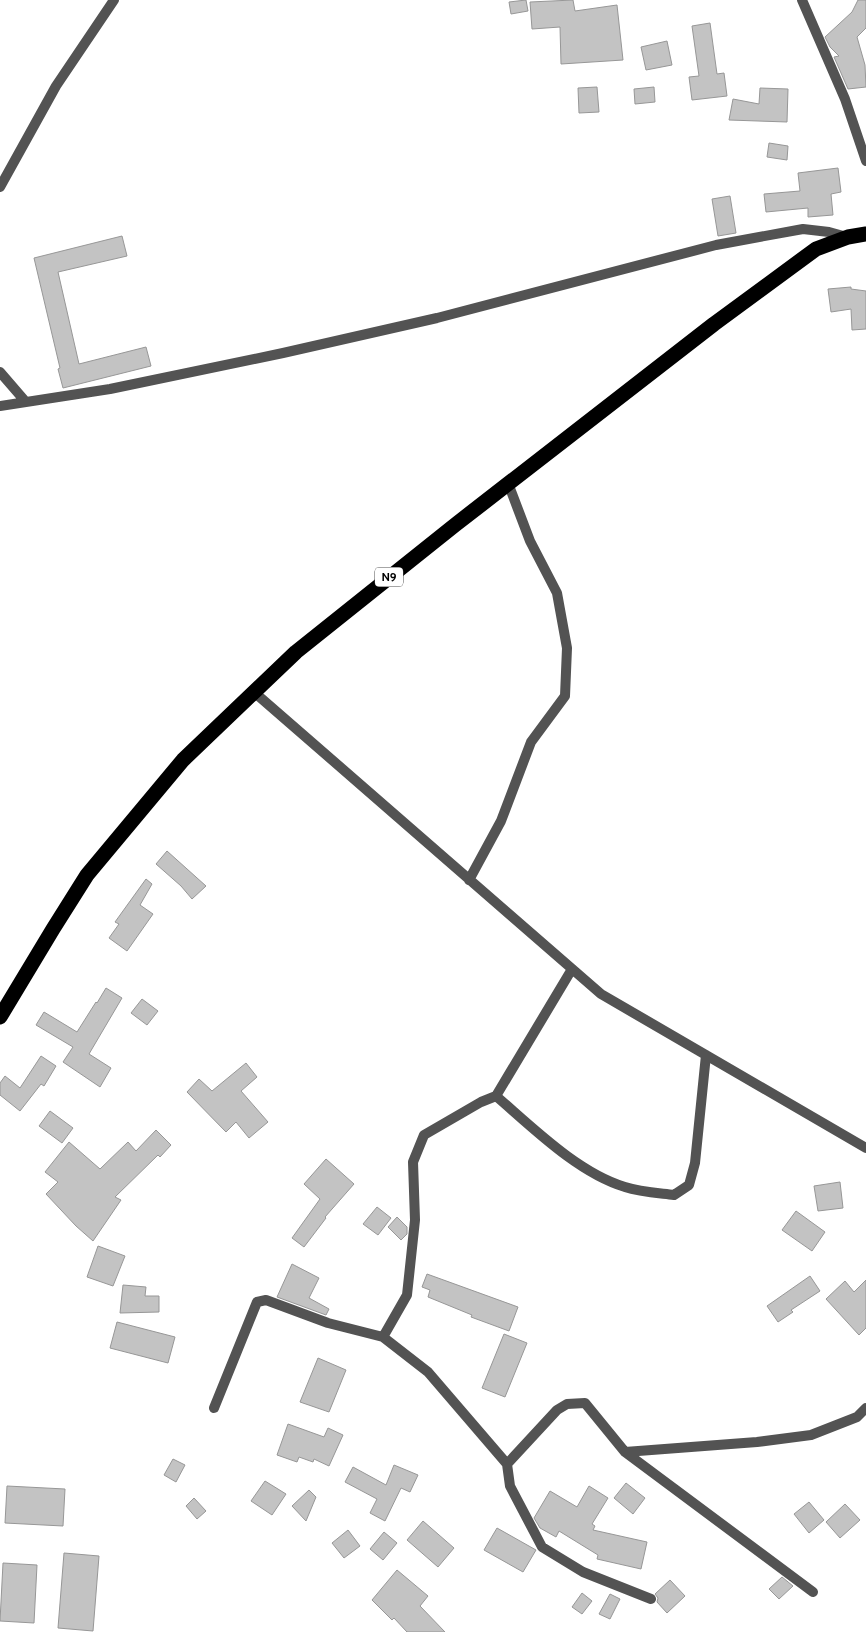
<svg xmlns="http://www.w3.org/2000/svg" width="866" height="1632" font-family="Cabin,sans-serif">
<style>
.building{fill:#c3c3c3;stroke:#979797}
.lines{fill:none;stroke-linecap:round;stroke-linejoin:round}
.street{stroke:#535353;stroke-width:10}
.highway{stroke:#000;stroke-width:15}
.labels{text-anchor:middle;stroke-width:4;stroke-linejoin:round;paint-order:stroke}
.shield{fill:#fff;stroke:#4c4c4c;stroke-width:1}
.shield-label{font-size:12px;font-weight:bold;fill:#000}
</style>
<rect width="100%" height="100%" fill="#fff"/>
<path class="building" d="M526 0 528 11 511 14 509 2Z
M573 0 575 11 617 5 623 60 561 64 560 27 532 29 530 2Z
M858 0H866V28L857 37 865 65 866 87 848 89 834 57 839 56 830 47 825 37 852 12Z
M710 23 717 74 724 73 727 96 692 100 689 77 699 76 692 26Z
M667 41 672 65 646 70 641 47Z
M597 87 599 112 579 113 578 88Z
M654 87 655 102 635 104 634 89Z
M760 88 788 89 787 122 729 120 733 99 759 104Z
M769 143 788 146 787 160 767 157Z
M838 168 841 192 831 194 833 215 808 217V208L766 212 764 194 800 191 798 173Z
M730 196 736 233 718 236 712 199Z
M122 236 127 256 58 272 79 364 146 347 151 366 63 388 58 369 60 368 34 258Z
M851 287V289L866 291V329L852 330 851 309 831 312 828 289Z
M167 851 206 886 192 899 181 886 156 864Z
M146 879 152 884 140 905 153 914 127 951 109 938 119 924 115 922Z
M106 988 122 998 89 1054 111 1068 100 1087 63 1062 73 1047 36 1025 44 1012 77 1032 96 1002 97 1003Z
M142 999 158 1011 147 1025 131 1013Z
M41 1056 56 1066 44 1086 41 1084 20 1111 0 1095V1083L5 1076 20 1088Z
M246 1063 257 1077 241 1091 268 1122 249 1138 236 1122 226 1132 187 1092 199 1079 212 1091Z
M50 1111 73 1128 62 1143 39 1126Z
M156 1130 171 1145 160 1157 158 1155 115 1197 121 1200 93 1241 76 1226 46 1194 58 1182 45 1172 69 1142 100 1169 128 1142 136 1151Z
M326 1159 354 1184 325 1217 326 1218 304 1247 292 1238 320 1199 304 1184Z
M840 1182 843 1208 818 1211 814 1186Z
M377 1207 391 1218 378 1235 363 1224Z
M796 1211 825 1232 812 1251 782 1230Z
M397 1217 407 1227V1234L401 1240 388 1227Z
M98 1246 125 1256 113 1286 87 1277Z
M292 1264 319 1278 309 1298 329 1309 326 1315 277 1297Z
M427 1274 518 1307 509 1331 471 1317 472 1315 428 1297 430 1290 422 1287Z
M810 1276 820 1291 791 1310 793 1312 778 1322 767 1306Z
M866 1280V1328L859 1335 826 1299 845 1281 854 1292Z
M123 1285 146 1287 145 1296H159V1312L120 1313Z
M117 1322 175 1337 168 1363 110 1348Z
M504 1334 527 1343 505 1397 482 1388Z
M318 1358 346 1370 329 1412 300 1402Z
M288 1424 324 1437 328 1428 343 1435 329 1466 314 1459 313 1462 299 1457 297 1462 277 1455Z
M173 1459 185 1465 176 1482 164 1475Z
M394 1465 418 1475 410 1492 401 1488 385 1521 370 1513 377 1499 345 1482 353 1467 386 1485Z
M265 1481 286 1494 272 1515 251 1501Z
M626 1483 645 1498 633 1514 614 1498Z
M7 1486 65 1489 63 1526 5 1523Z
M589 1486 608 1498 592 1524 595 1526 593 1530 647 1542 641 1569 597 1559 598 1555 559 1531 556 1537 540 1528 534 1518 550 1491 577 1507Z
M309 1490 316 1497 306 1521 292 1506Z
M194 1498 206 1511 197 1519 186 1506Z
M809 1502 824 1520 809 1533 794 1514Z
M845 1504 860 1520 840 1538 826 1522Z
M423 1521 454 1548 438 1567 407 1540Z
M497 1528 536 1550 523 1572 484 1550Z
M348 1530 360 1546 344 1558 332 1543Z
M384 1532 397 1543 383 1560 370 1549Z
M64 1553 99 1556 93 1631 58 1628Z
M3 1563 37 1565 34 1623 0 1621Z
M397 1570 428 1596 420 1606 445 1632H407L394 1618 392 1620 372 1600Z
M782 1577 793 1586 779 1599 769 1589Z
M670 1580 685 1596 667 1613 657 1602 658 1598 655 1594Z
M582 1593 592 1601 582 1614 572 1607Z
M610 1594 620 1599 610 1619 599 1614Z"/>
<g class="lines">
<path class="street" d="M802 0 845 99 866 161
M0 187 56 86 114 0
M0 372 25 401
M0 406 110 389 283 353 437 318 716 245 803 229 829 232 847 237
M254 692 601 994 866 1148
M469 880 501 821 531 742 565 696 567 648 557 593 530 541 508 483
M496 1096C532 1127 578 1173 625 1187 640 1192 658 1193 674 1195L689 1185 695 1163 706 1055
M383 1337 407 1295 415 1220 413 1162 424 1135 481 1102 496 1096 572 969
M214 1408 257 1302 266 1300 328 1323 383 1337 428 1372 507 1464 510 1486 542 1547 583 1572 651 1599
M625 1452 757 1442 811 1435 857 1417 866 1408
M507 1464 557 1410 567 1404 585 1403 625 1452 813 1592"/>
<path class="highway" d="M0 1017 53 929 87 875 183 760 296 652 455 525 714 324 816 249 848 237 866 234"/>
</g>
<g class="labels">
<rect class="shield" x="375" y="567.5" width="28" height="19" rx="4"/>
<g class="shield-label">
<text x="389" y="581">N9</text>
</g>
</g>
</svg>
